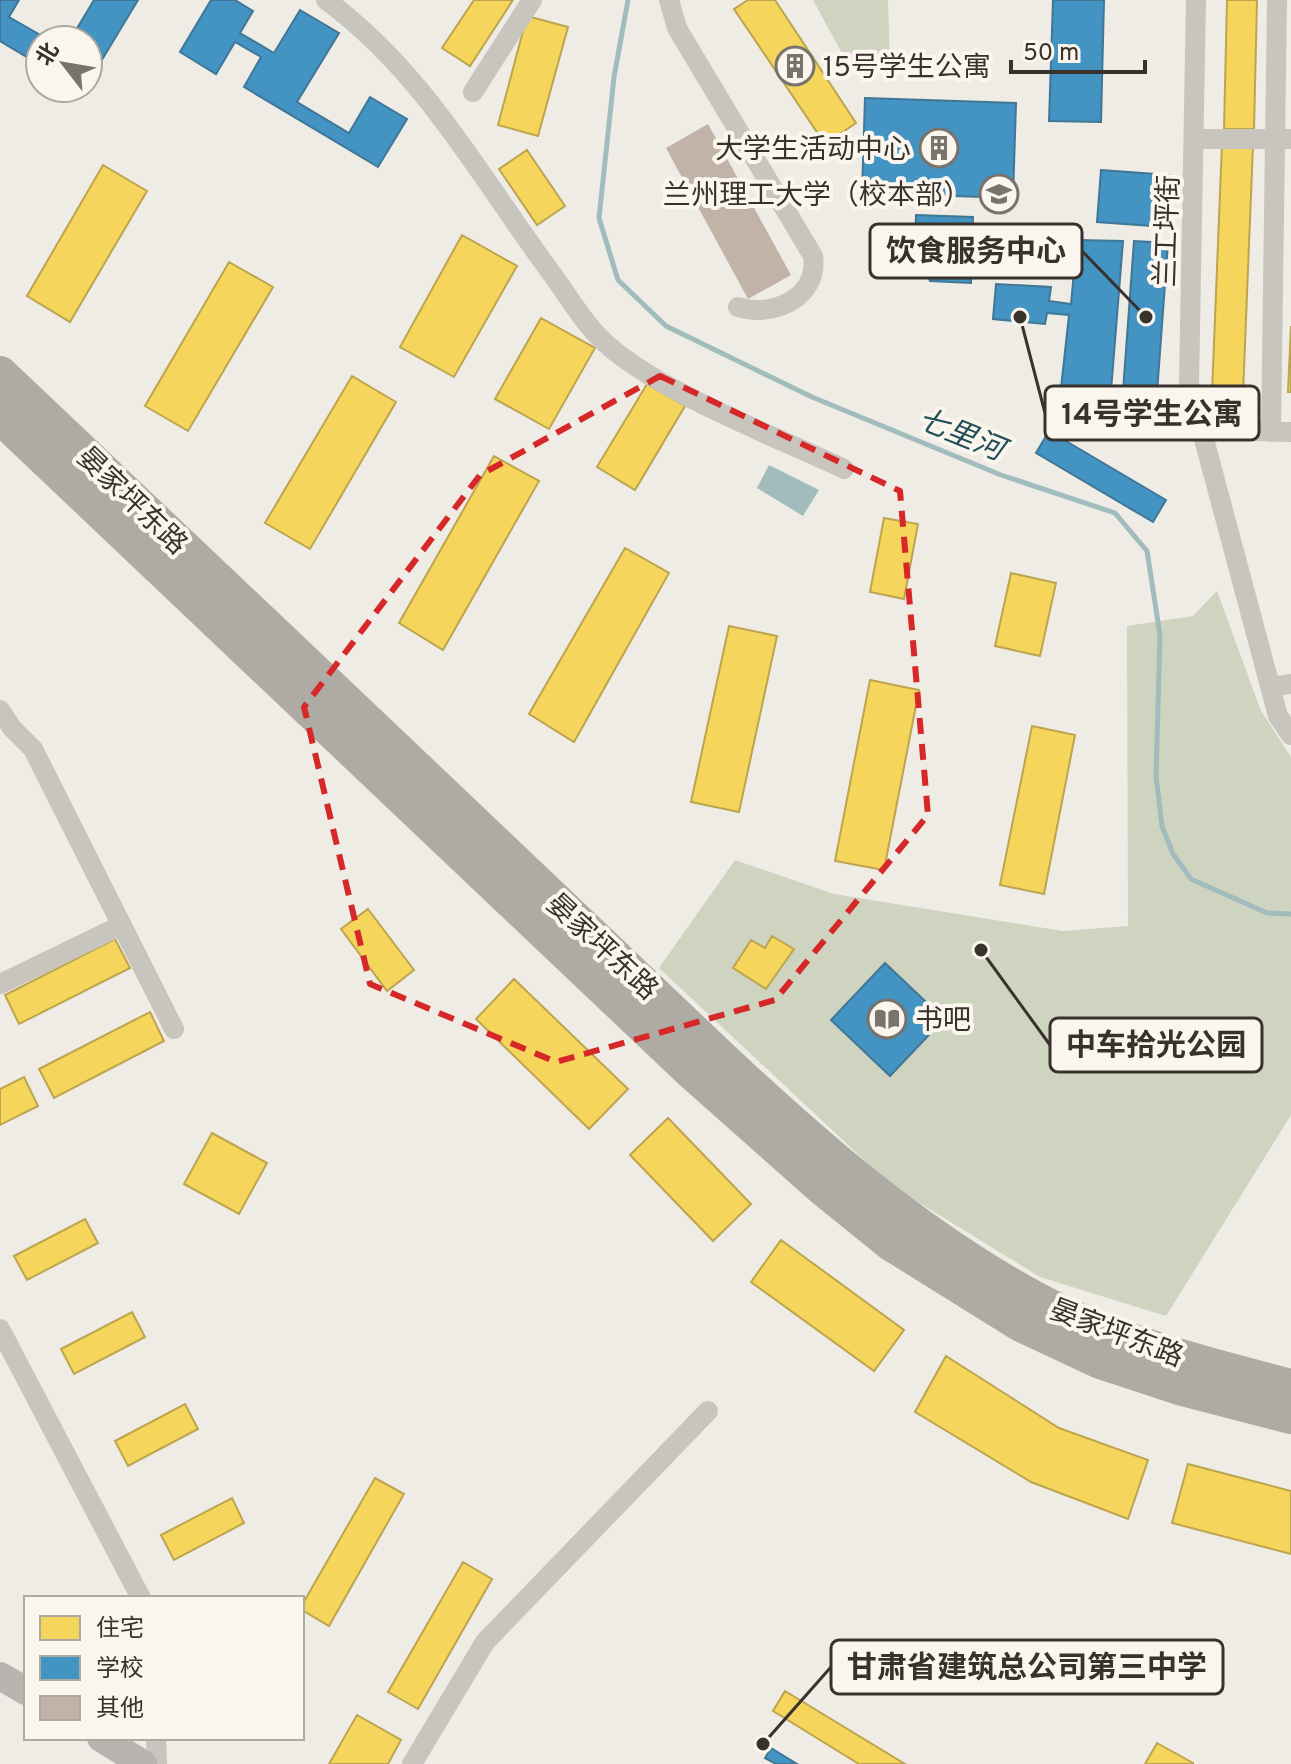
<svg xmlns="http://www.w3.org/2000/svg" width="1291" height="1764" font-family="Overpass,'Noto Sans SC',sans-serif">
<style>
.green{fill:#ced4c0}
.water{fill:#a2bcbe}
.homes{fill:#f6d55c;stroke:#bda44e;stroke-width:2}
.schools{fill:#4393c3;stroke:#407696;stroke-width:2}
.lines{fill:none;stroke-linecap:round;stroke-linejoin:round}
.stream{stroke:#a2bcbe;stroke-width:5}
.building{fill:#c1b3a8}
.street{stroke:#c8c4be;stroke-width:20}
.secondary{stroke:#b8b4af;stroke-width:28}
.highway{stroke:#adaba4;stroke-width:36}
.marked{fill:none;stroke:#d62828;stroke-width:6;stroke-dasharray:16 10;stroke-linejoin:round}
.labels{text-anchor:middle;stroke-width:8;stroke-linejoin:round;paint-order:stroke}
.poi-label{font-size:28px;fill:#39322c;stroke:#faf6ee;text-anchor:start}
.street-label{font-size:28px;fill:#39322c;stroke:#faf6ee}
.water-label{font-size:30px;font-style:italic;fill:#234f59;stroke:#faf6ee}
.leader{fill:none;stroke:#39322c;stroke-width:3}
.callout-dot{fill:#39322c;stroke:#faf6ee;stroke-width:3}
.callout{fill:#faf6ee;stroke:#39322c;stroke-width:3}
.callout-label{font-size:30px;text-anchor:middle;font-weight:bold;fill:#39322c}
</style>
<rect width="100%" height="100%" fill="#eeece5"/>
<path class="green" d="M813 0H888L890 66H849Z
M1217 591 1261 711 1291 757V1115L1166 1316 1040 1277 892 1186 659 968 735 860 834 894 1063 931 1128 926 1127 626 1193 616Z"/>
<path class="water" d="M769 465 819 490 803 516 757 488Z"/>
<path class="homes" d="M474 0H513L470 66 442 48Z
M748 0H775L856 123 825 144 734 9Z
M1227 0H1257L1254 129H1224Z
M527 16 568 27 538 136 498 125Z
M1222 144 1253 145 1243 394 1212 393Z
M527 150 565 206 537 225 499 169Z
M103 165 147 191 70 322 27 296Z
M462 235 517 266 454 377 400 347Z
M229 262 273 287 188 431 145 406Z
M541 318 595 348 549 429 495 399Z
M1291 326V392H1288Z
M352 376 396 402 310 549 265 523Z
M647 384 685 406 635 490 597 467Z
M494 456 539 481 443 650 399 623Z
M884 518 918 524 904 599 870 592Z
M625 548 669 573 574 742 529 714Z
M1011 573 1056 583 1040 656 995 646Z
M729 626 777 636 739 812 691 802Z
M870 680 919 690 884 870 835 861Z
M1032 726 1075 735 1044 894 1000 885Z
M368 909 414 970 387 991 341 929Z
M772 936 794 949 766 989 733 968 751 940 765 948Z
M115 939 130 968 19 1024 5 995Z
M514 979 628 1089 589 1129 476 1019Z
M150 1012 164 1041 54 1098 39 1069Z
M24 1077 38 1106 0 1125V1089Z
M668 1118 751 1204 713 1241 630 1155Z
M212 1133 267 1163 239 1214 184 1184Z
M85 1219 98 1243 27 1280 14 1256Z
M781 1240 904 1330 874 1371 751 1282Z
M132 1312 145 1337 74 1374 61 1349Z
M946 1356 1059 1428 1148 1460 1128 1519 1031 1482 915 1412Z
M185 1404 198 1429 128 1466 115 1441Z
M1188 1464 1291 1491V1554L1172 1523Z
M375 1478 404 1494 329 1626 302 1610V1605Z
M232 1498 244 1523 174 1560 161 1535Z
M463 1562 492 1579 418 1709 388 1692Z
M785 1691 905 1764H859L773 1711Z
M357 1715 401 1740 388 1764H329Z
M1157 1743 1193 1763V1764H1145Z"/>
<path class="schools" d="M0 0H19L9 17 49 40H40V65L0 41Z
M94 0H138L88 83V40H70Z
M211 0H235L253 11 240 33 274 53 300 10 339 33 297 102 349 133 370 97 407 119 378 167 244 87 261 57 235 42 216 74 180 52Z
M1053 0H1104L1101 122 1049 121Z
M865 98 1016 103 1013 198 862 193Z
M1101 170 1169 175 1165 227 1097 222Z
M916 215 973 217 971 283 930 281 915 248Z
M1077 240 1123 241 1111 391 1061 388 1069 315 1047 313 1045 324 993 319 996 284 1051 287 1049 301 1071 304Z
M1134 241 1168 243 1157 393 1123 391Z
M1049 431 1166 500 1153 522 1036 453Z
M885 963 944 1019 890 1076 831 1020Z
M771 1748 797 1764H776L765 1758Z"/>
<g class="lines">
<path class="stream" d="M628 0 614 77 599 218 618 280 666 326 812 397 1001 475 1115 513 1147 551 1160 635 1156 776 1162 826 1173 854 1191 879 1267 913 1291 914"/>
</g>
<path class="building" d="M708 124 791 275 748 299 666 148Z"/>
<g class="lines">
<path class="street" d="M326 0C425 73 480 177 552 274 567 294 581 319 599 337 648 388 777 437 844 469
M669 0 677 28 813 256C819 298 772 318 738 307
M1196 0 1189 383 1278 716 1291 735
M473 92 532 0
M1196 139H1291
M1201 430 1291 432
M1271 432 1277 0
M1271 687 1291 684
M0 710 12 728 33 749 174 1029
M0 984 122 925
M0 1329 141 1598
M156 1738 157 1764
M412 1764 485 1642 708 1411"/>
<path class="secondary" d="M0 1676 26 1691
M101 1738 143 1764"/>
<path class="highway" d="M0 374C195 557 388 742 582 926 724 1059 860 1203 1031 1297 1113 1342 1202 1364 1291 1387
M0 416 690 1070 823 1188 891 1243 1021 1324 1100 1361 1179 1387 1291 1416"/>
</g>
<path class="marked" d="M660 376 900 491 928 815 775 1000 556 1062 370 984 304 707 480 475Z"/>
<defs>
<g id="building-ring" transform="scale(2)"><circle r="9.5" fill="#faf6ee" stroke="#78736d" stroke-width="1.5"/><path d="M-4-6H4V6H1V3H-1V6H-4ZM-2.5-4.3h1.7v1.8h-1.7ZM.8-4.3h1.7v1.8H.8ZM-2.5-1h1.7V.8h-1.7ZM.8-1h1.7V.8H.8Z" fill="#78736d"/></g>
<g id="university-ring" transform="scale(2)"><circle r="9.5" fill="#faf6ee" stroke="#78736d" stroke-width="1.5"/><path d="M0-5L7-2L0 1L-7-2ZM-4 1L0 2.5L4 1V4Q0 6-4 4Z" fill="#78736d"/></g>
<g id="library-ring" transform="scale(2)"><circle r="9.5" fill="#faf6ee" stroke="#78736d" stroke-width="1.5"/><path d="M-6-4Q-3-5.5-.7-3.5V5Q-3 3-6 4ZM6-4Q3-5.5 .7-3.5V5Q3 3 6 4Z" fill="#78736d"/></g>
</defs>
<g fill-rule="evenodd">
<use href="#building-ring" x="795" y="66"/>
<use href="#building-ring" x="939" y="148"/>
<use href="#university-ring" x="999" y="194"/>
<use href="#library-ring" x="887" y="1019"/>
</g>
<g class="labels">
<g class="poi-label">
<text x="823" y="76">15号学生公寓</text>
<text x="911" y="158" text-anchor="end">大学生活动中心</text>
<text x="971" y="204" text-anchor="end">兰州理工大学（校本部）</text>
<text x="915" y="1029">书吧</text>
</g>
<g class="street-label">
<text transform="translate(1166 231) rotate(-88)" y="10">兰工坪街</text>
<text transform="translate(133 500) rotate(44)" y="10">晏家坪东路</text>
<text transform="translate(603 946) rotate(43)" y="10">晏家坪东路</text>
<text transform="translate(1117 1332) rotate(21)" y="10">晏家坪东路</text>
</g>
<g class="water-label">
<text transform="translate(961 434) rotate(22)" y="10">七里河</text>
</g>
</g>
<path class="leader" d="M1146 317L1082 251M1020 317L1045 413M981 950L1050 1045M763 1744L831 1667"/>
<g class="callout-dot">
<circle cx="1146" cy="317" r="8"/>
<circle cx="1020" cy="317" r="8"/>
<circle cx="981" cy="950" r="8"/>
<circle cx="763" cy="1744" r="8"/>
</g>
<g class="callout">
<rect x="870" y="224" width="212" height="54" rx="8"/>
<rect x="1045" y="386" width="214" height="54" rx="8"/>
<rect x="1050" y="1018" width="212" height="54" rx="8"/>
<rect x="831" y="1640" width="392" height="54" rx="8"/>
</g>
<g class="callout-label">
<text x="976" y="261">饮食服务中心</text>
<text x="1152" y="424">14号学生公寓</text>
<text x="1156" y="1055">中车·拾光公园</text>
<text x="1027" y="1677">甘肃省建筑总公司第三中学</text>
</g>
<rect x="24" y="1596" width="280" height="144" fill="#faf6ee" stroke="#ada8a0" stroke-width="2"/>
<rect x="40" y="1616" width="40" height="24" fill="#f6d55c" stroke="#ada8a0" stroke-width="2"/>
<text x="96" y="1636" font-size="24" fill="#39322c">住宅</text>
<rect x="40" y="1656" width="40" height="24" fill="#4393c3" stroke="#ada8a0" stroke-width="2"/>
<text x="96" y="1676" font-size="24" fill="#39322c">学校</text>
<rect x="40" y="1696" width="40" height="24" fill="#c1b3a8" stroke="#ada8a0" stroke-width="2"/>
<text x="96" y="1716" font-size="24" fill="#39322c">其他</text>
<g transform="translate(64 64) rotate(301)"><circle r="38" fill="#faf6ee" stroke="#ada8a0" stroke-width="2"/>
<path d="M0-6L14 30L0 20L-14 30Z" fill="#78736d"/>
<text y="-12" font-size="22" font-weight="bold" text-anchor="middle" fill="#39322c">北</text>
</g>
<path d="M1011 60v12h134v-12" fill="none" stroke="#39322c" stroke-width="4"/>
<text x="1023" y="60" font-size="24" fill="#39322c" stroke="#faf6ee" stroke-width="6" paint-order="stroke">50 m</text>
</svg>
